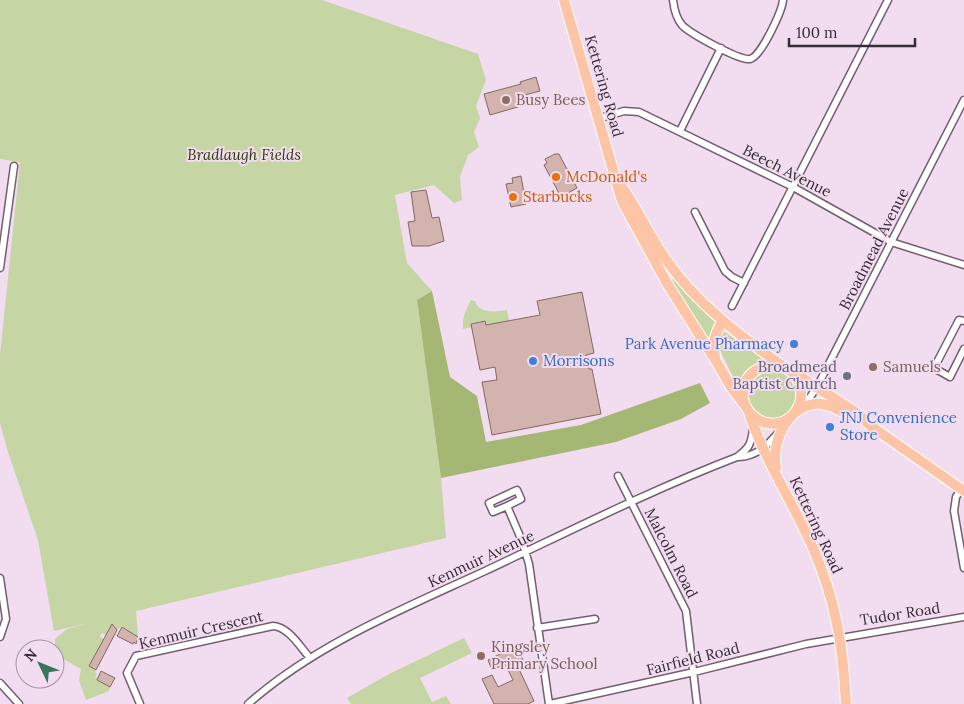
<svg xmlns="http://www.w3.org/2000/svg" width="964" height="704" font-family="Lora,serif">
<style>
.green{fill:#c6d5a4}
.forest{fill:#a4b873}
.building{fill:#d2b3ad;stroke:#846963}
.lines{fill:none;stroke-linecap:round;stroke-linejoin:round}
.street-casing{stroke:#725f71;stroke-width:9}
.primary-casing{stroke:#fff;stroke-width:12}
.street{stroke:#fff;stroke-width:6}
.primary{stroke:#fec4a6;stroke-width:10}
.education-dot{fill:#8d6e63;stroke:#f2dcf0;stroke-width:2}
.food-dot{fill:#e8710a;stroke:#f2dcf0;stroke-width:2}
.shop-dot{fill:#3f7fe0;stroke:#f2dcf0;stroke-width:2}
.worship-dot{fill:#6b7280;stroke:#f2dcf0;stroke-width:2}
.labels{text-anchor:middle;stroke-width:4;stroke-linejoin:round;paint-order:stroke}
.street-label{font-size:15px;fill:#352c34;stroke:#f2dcf0}
.education-label{font-size:15px;fill:#785e54;stroke:#f2dcf0;text-anchor:start}
.park-label{font-size:15px;font-style:italic;fill:#2e3a03;stroke:#f2dcf0}
.food-label{font-size:15px;fill:#c56008;stroke:#f2dcf0;text-anchor:start}
.shop-label{font-size:15px;fill:#366cbe;stroke:#f2dcf0;text-anchor:start}
.worship-label{font-size:15px;fill:#5b616d;stroke:#f2dcf0;text-anchor:end}
</style>
<rect width="100%" height="100%" fill="#f2dcf0"/>
<path class="green" d="M0 0H322L478 54 486 80 476 106 480 118 474 132 479 147 468 155 460 177 462 200 454 203 434 185 395 195 407 263 432 291 417 300 441 478 446 538 136 611 138 637 122 626 117 630 112 624 106 635 102 633 100 637 104 639 95 672 97 674 95 677 98 678 97 680 110 687 109 691 86 700 79 680 81 669 55 654V639L67 629 88 623 54 631 38 540 8 452 0 423V355L20 162 0 159Z
M674 279 717 325 710 340 670 281Z
M471 300 475 301C479 314 496 312 507 310L509 321 486 325 484 321 471 323 472 327 463 329C462 318 466 309 471 300Z
M723 331 766 361 765 363C751 367 743 371 739 386L737 385 718 346 719 340Z
M748 395a24 24 0 1 1 48 0a24 24 0 1 1-48 0Z
M464 638 472 653 420 678 432 702 446 696 451 704H351L347 698 389 674Z"/>
<path class="forest" d="M432 291 450 377 477 396 486 442 581 425 700 383 710 403 681 419 616 442 441 478 417 300Z"/>
<path class="building" d="M536 77 540 91 525 95 528 104 490 115 484 94 521 84 520 82Z
M555 154H559L577 188 561 197 544 165 547 163 545 159Z
M521 176 526 204 511 207 506 184 513 183 512 178Z
M426 190 432 218 439 217 444 241 429 246H412L408 222 415 221 411 192Z
M582 292 594 353 586 355 589 369H592L601 414 492 435 482 382 497 380 495 367 480 370 471 324 485 321 486 325 540 315 537 301Z
M112 624 117 630 96 670 89 666Z
M122 627 138 637 136 644 134 642 133 644 117 636Z
M516 646 525 664 518 667 534 701 528 704H494L482 679 492 675 498 687 513 680 505 664 492 670 488 660Z
M101 671 115 678 110 687 97 680Z"/>
<g class="lines">
<g class="street-casing">
<path id="street" d="M673 0C674 9 676 18 682 25 689 33 740 61 750 59 761 57 782 11 783 0
M597 119 624 111 639 112 793 187 891 242 964 265
M680 131 721 48
M695 212 725 271 732 277 744 283
M0 268 14 166
M732 306 888 0
M964 321 959 320 934 368 950 377 964 349
M804 406 817 387 964 100
M738 457C756 457 768 445 779 432
M618 476 686 611 697 704
M961 489 956 497 954 511 964 568
M507 506 521 499 517 490 489 503 493 512 507 506 522 541 529 564 549 704
M0 578 6 619 0 637
M537 628 595 619
M0 683 19 704
M140 704 127 673 136 656 273 626C289 627 300 647 310 658
M248 704C316 644 403 609 485 571 568 532 651 490 737 457 749 448 751 445 753 429
M550 704 694 672 806 644 964 617"/>
</g>
<g class="primary-casing">
<path id="primary" d="M564 0 622 201 668 285 716 361 731 387 746 407
M619 183C636 205 647 232 663 255 695 304 745 340 793 373 818 404 780 441 752 415 745 408 742 399 743 390 747 369 767 362 785 367
M715 357C712 344 715 332 723 321
M796 374 860 415 868 424 964 491
M749 412C764 460 793 502 813 548 836 601 843 646 846 704
M796 412C820 395 834 408 856 419
M776 468C773 451 778 432 789 419"/>
</g>
<use href="#street" class="street"/>
<use href="#primary" class="primary"/>
</g>
<g class="education-dot">
<circle cx="506" cy="100" r="5"/>
<circle cx="873" cy="367" r="5"/>
<circle cx="481" cy="656" r="5"/>
</g>
<g class="food-dot">
<circle cx="556" cy="177" r="5"/>
<circle cx="513" cy="197" r="5"/>
</g>
<g class="shop-dot">
<circle cx="794" cy="344" r="5"/>
<circle cx="533" cy="361" r="5"/>
<circle cx="830" cy="427" r="5"/>
</g>
<circle class="worship-dot" cx="847" cy="376" r="5"/>
<g class="labels">
<g class="street-label">
<text transform="translate(604 86) rotate(74)" y="5">Kettering Road</text>
<text transform="translate(787 171) rotate(27)" y="5">Beech Avenue</text>
<text transform="translate(874 249) rotate(-63)" y="5">Broadmead Avenue</text>
<text transform="translate(816 525) rotate(65)" y="5">Kettering Road</text>
<text transform="translate(671 553) rotate(63)" y="5">Malcolm Road</text>
<text transform="translate(481 559) rotate(-25)" y="5">Kenmuir Avenue</text>
<text transform="translate(900 614) rotate(-9)" y="5">Tudor Road</text>
<text transform="translate(201 630) rotate(-13)" y="5">Kenmuir Crescent</text>
<text transform="translate(693 659) rotate(-14)" y="5">Fairfield Road</text>
</g>
<g class="education-label">
<text x="516" y="105">Busy Bees</text>
<text x="883" y="372">Samuels</text>
<text x="491" y="652">Kingsley<tspan x="491" dy="17">Primary School</tspan></text>
</g>
<g class="park-label">
<text x="244" y="160">Bradlaugh Fields</text>
</g>
<g class="food-label">
<text x="566" y="182">McDonald's</text>
<text x="523" y="202">Starbucks</text>
</g>
<g class="shop-label">
<text x="784" y="349" text-anchor="end">Park Avenue Pharmacy</text>
<text x="543" y="366">Morrisons</text>
<text x="840" y="423">JNJ Convenience<tspan x="840" dy="17">Store</tspan></text>
</g>
<g class="worship-label">
<text x="837" y="372">Broadmead<tspan x="837" dy="17">Baptist Church</tspan></text>
</g>
</g>
<g transform="translate(40 664) rotate(313)"><circle r="24" fill="#f2dcf0" stroke="#a696a5"/>
<path d="M0-4L9 19L0 12L-9 19Z" fill="#39745e"/>
<text y="-8" font-size="14" font-weight="bold" text-anchor="middle" fill="#352c34">N</text>
</g>
<path d="M789 38v8h126v-8" fill="none" stroke="#352c34" stroke-width="2.5"/>
<text x="796" y="38" font-size="15" fill="#352c34" stroke="#f2dcf0" stroke-width="4" paint-order="stroke">100 m</text>
</svg>
